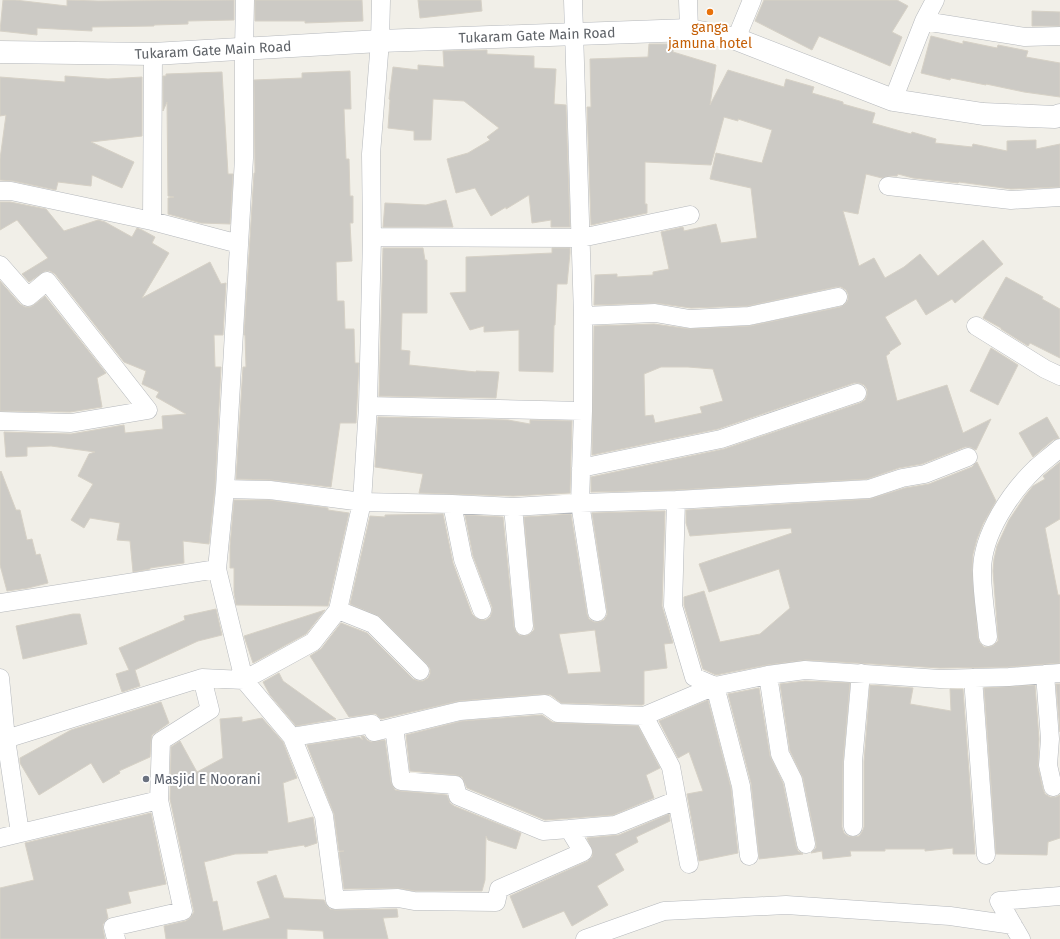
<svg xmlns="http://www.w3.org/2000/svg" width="1060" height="939" font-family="'Fira Sans',sans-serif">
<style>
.building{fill:#cccac5;stroke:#d6d1c6;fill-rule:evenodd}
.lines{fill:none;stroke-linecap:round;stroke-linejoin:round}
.minor-casing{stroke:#b5b8bc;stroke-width:19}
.tertiary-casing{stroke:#b5b8bc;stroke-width:23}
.minor{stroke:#fff;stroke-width:18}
.tertiary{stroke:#fff;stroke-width:22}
.food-dot{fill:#e8710a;stroke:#fff;stroke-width:1.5}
.worship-dot{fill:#6b7280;stroke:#fff;stroke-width:1.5}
.labels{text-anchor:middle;stroke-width:4;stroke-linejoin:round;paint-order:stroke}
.food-label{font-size:14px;fill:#c56008;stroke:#fff}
.street-label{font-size:14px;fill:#5f6368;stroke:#fff}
.worship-label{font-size:14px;fill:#5b616d;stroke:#fff;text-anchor:start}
</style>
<rect width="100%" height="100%" fill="#f1efe8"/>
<path class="building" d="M3 0H15L67 6V0L98 1 234 0V20L188 21V24L154 25V26L92 27V31L37 28V35L0 31Z
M255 0H362L363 21 305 23V21H255Z
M418 0H481L482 11 420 18Z
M764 0H897L908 6 892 32 902 37 890 66 819 36 812 50 755 21Z
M1032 11 1060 12V26H1032Z
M931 36 963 44V41L997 48 998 45 1028 51 1026 57 1060 63V97L1024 92 986 84V85L951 78 950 80 921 73Z
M649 44H673V52L716 65 710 105 728 70 784 87 786 79 814 87 812 93 843 102V104L875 113 872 123 911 134 912 132 936 139 935 143 972 147 973 144 1007 151V141L1036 140V149L1060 144V187L1011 189 959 182 958 183 913 178 898 174 897 176H889L882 178 866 174 858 214 843 211 859 266 874 258 885 278 904 267 920 254 938 276 983 240 1003 264 955 303 952 299 926 315 916 299 885 317 901 344 889 352 890 353 886 356 897 401 947 385 963 433 991 419 976 450 970 447H965L922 464 899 468 867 479 676 490 591 492V477L724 449 860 403 865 400 867 395V389L864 385 859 383H854L718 429 592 455 594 326 654 324 690 329 750 326 840 307 845 304 848 300V294L846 290 841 287H836L748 306 691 308 655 303 594 305 595 275 617 274V277L653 275V272L669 269 661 232 683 227 684 231 716 224 721 243 757 238 751 188 710 179 716 153 762 163 772 130 738 119V121L724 117 711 165 645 162V204H647V213L591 225 587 107H591L590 59 648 57ZM661 367H688L713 369 723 401 700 407 702 413 655 423 653 415 645 416 644 374Z
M487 50V54L534 56V68L556 69 554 104 566 105 570 227H551V220L532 223 529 195 506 209V207L491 216 475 188 456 193 447 159 468 153 490 140 487 137 499 128 464 101 433 99 431 140H414V131L388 128 390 100 389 99 393 67 418 70V65L444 67 443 51Z
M350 71 351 109H344L346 159H349L350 196H353V223H350L352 261 336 262 337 301H344L345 329H354L355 363H359L356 423H340L331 487 271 480 236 479 243 367H246L245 335H244L254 173H255L254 80 302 78V73Z
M222 72 228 174H233L230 224 201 223 168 214V198L174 197 168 196 167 102 163 111V76H166V74Z
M65 76 108 79 142 77V136L91 142 134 162 122 188 92 175 91 186 58 182 56 190 13 181 0 180V159L6 115 0 116V77L65 82Z
M446 200 453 227H383L385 203 426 205Z
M0 202H10L46 209 64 231 98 220 105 222 132 237 137 228 142 230 155 237 152 243 169 253 142 298 210 262 221 284 226 283 223 335H214L215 367H221L215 488 209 544 183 541 184 563 150 568V569L133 572 130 541 117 540 120 523 90 518 84 528 71 520 93 484 78 476 89 454 95 452 51 446 27 447V456L6 457 4 432 71 434 124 425 125 433 163 429 162 416 186 414 156 397 159 392 142 384 146 371 124 362 55 274 50 271H45L29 282 22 274 48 258 17 220 0 230Z
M383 248H423L425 260H427V313H402L401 350 410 351 409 365 476 372V371L499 372 496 398 379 396Z
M552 248H570V253L567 284H557L555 325H554L553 372 519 371V330L484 332V326L470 330 450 293 466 292V257L552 253Z
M1006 277 1043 297 1042 299 1060 309V358L1030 343 1028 346 1001 329V328L983 318Z
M0 281 20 304 25 307H30L34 305 45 296 106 373 97 378 102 407 70 412 0 411Z
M991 348 1018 365 998 405 970 391Z
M378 417 508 420 530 424V420L572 421 570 493 513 496 419 493 423 474 375 467Z
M1047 417 1059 438 1053 440 1033 457 1019 433Z
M977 462 996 501 983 524 977 539 973 554 972 570 978 638 980 643 984 647H989L994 645 998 641V636L993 571 994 559 997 546 1009 520 1025 496 1033 486 1045 479 1043 476 1060 462V519L1045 528 1058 595H1060V663L1008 667 940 668 806 660 767 665 716 675 703 669 684 605V597L704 591 720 642 760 634 790 608 779 569 709 592 699 564 792 533 791 528 690 536 686 523V510L870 499 905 488 929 484 972 467Z
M1 471 16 510H20L27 540 32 539 36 555 40 554 48 583 28 588 7 591 0 565V472Z
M234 500H269L328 508V510L349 513 328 606 236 605 234 592V568H230V546Z
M665 511 662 606 673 643 664 644 667 668 644 671V704L642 705 561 703 551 695 544 694 459 701 381 719 376 714H371L349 717 310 656 321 649 341 623 367 633 413 679 418 681H423L428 678 430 674V669L427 664 380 617 350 604 370 516 385 517V515L443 514 453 563 472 614 476 618 481 620H486L490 617 492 612V607L473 556 465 515 503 517 514 627 516 632 519 635 525 636 530 634 534 630V625L524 517 571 514 587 614 589 619 594 622H598L604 620 607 615V610L592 513ZM595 630 601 672 568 674 559 634Z
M216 609 222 635 198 641 135 670 140 686 122 692 116 674 129 670 119 648 185 620 184 616Z
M325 610 306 634 253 663 244 636Z
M73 614H80L87 644 23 659 16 626Z
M279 673 283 681 336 719 296 726 270 695 263 682Z
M805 681 850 683 843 761 842 827 844 833 848 836 853 837 859 836 862 832 864 827V762L870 685 913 688 910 704 951 711 950 689H963L975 854H953V848L925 851V849H885V851H850L851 856 823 859 822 851 811 853 816 848V842L803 778 790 751 780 684Z
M1056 684H1060V732Z
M1035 685 1039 739 1038 767 1043 789 1045 794 1050 797H1056L1060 795V838L1048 842 1047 855 996 854 984 688Z
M759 688 770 756 783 783 796 846 798 851 803 854 759 859V855L751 783 728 694Z
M708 700 731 788 738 853 699 861 687 794 703 791 689 752 678 758 659 721Z
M161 702 169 723 152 735 151 741 150 757 119 771 120 773 103 783 91 763 39 795 20 763V758L71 730Z
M542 715 552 722 558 723 638 726 660 768 646 775 654 798 613 815 545 820 467 788 462 777 456 775 410 771 406 735 462 721Z
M242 717V722L262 718 283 742 297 778 283 783 288 823 313 817 317 843 305 847 304 845 267 851 268 853 235 854 204 862 213 902 217 901 223 931 270 918 257 882 276 875 284 898 324 900 327 906 330 909 335 910 397 909 398 917 383 918 388 939H324L323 931 287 929V939H166L164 926 186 921 190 918 194 912 170 799 171 747 180 741 197 772 223 758 220 719Z
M361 736H364L367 740 371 742 385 740 391 782 395 790 400 791 447 795 450 803 454 806 521 833 516 849 488 840 486 836 485 880 482 891H415L398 888 344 889 339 852 344 851H339L334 814 307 745 359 737 363 740Z
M151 813 166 884 128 892 131 903 106 909 108 918 103 924V929L105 939H0V888L34 880 25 843Z
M669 814 670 821 636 837 638 842 615 854 624 870 597 886 608 905 572 926 564 911 523 928 510 896 588 861 592 857 593 852 587 838 619 835Z"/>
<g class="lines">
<g class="minor-casing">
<path id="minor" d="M381 0 380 41 371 154 372 237 368 406 362 502 338 610 313 642 244 680 292 737 324 816 335 900 398 898 414 901 496 902 499 889 583 852 569 829 615 825 677 800
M573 0 583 316V411L580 503 597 612
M688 0 689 30
M924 21 1025 37 1060 36
M736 39 752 0
M893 100 924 21 935 0
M888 186 1011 200 1060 197
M0 191H11L152 221 239 244
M152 221 153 54
M372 237 581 238 690 215
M0 265 28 297 47 281 148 410 71 423 0 421
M583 316 655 313 690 319 749 316 838 297
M976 326 1045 369 1060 376
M368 406 583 411
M581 468 721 439 857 393
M225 489 244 158V49L245 0
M676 500 673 606 694 677 715 686 741 786 749 856
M452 504 463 559 482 610
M513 507 524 626
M0 603 217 569 225 489 270 490 362 502 452 504 513 507 580 503 676 500 869 489 902 478 925 474 968 457
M338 610 373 624 420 671
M988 637C986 615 982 593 982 571 982 534 1011 492 1036 468 1044 461 1052 455 1060 448
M1045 674 1050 739 1048 765 1053 787
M768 675 780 754 793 780 806 844
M0 678 6 739 20 833
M973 678 986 855
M394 727 401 781 455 785 458 796 543 831 569 829
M292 737 372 724 374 732 460 711 545 704 558 713 644 716
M6 739 202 678 244 680 217 569
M853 827V762L861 673
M0 838 159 800
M689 864 671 767 644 716 715 686 768 675 805 670 940 679 1009 677 1060 673
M116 939 113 927 183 911 159 800 161 741 210 710 202 678
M585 939 664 911 786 905 950 916 1013 925
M1021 939 999 901 1060 896"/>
</g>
<g class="tertiary-casing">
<path id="tertiary" d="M0 52 153 54 380 41 689 30 736 39 893 100 983 114 1055 117 1060 115"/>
</g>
<use href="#minor" class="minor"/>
<use href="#tertiary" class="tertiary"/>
</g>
<circle class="food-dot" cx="710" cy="12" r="4"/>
<circle class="worship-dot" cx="146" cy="779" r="4"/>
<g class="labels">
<g class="food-label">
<text x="710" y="32">ganga<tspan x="710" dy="16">jamuna hotel</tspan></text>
</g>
<g class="street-label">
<text transform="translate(537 35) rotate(-2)" y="5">Tukaram Gate Main Road</text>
<text transform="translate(213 50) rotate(-3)" y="5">Tukaram Gate Main Road</text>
</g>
<g class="worship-label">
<text x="154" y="784">Masjid E Noorani</text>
</g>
</g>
</svg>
